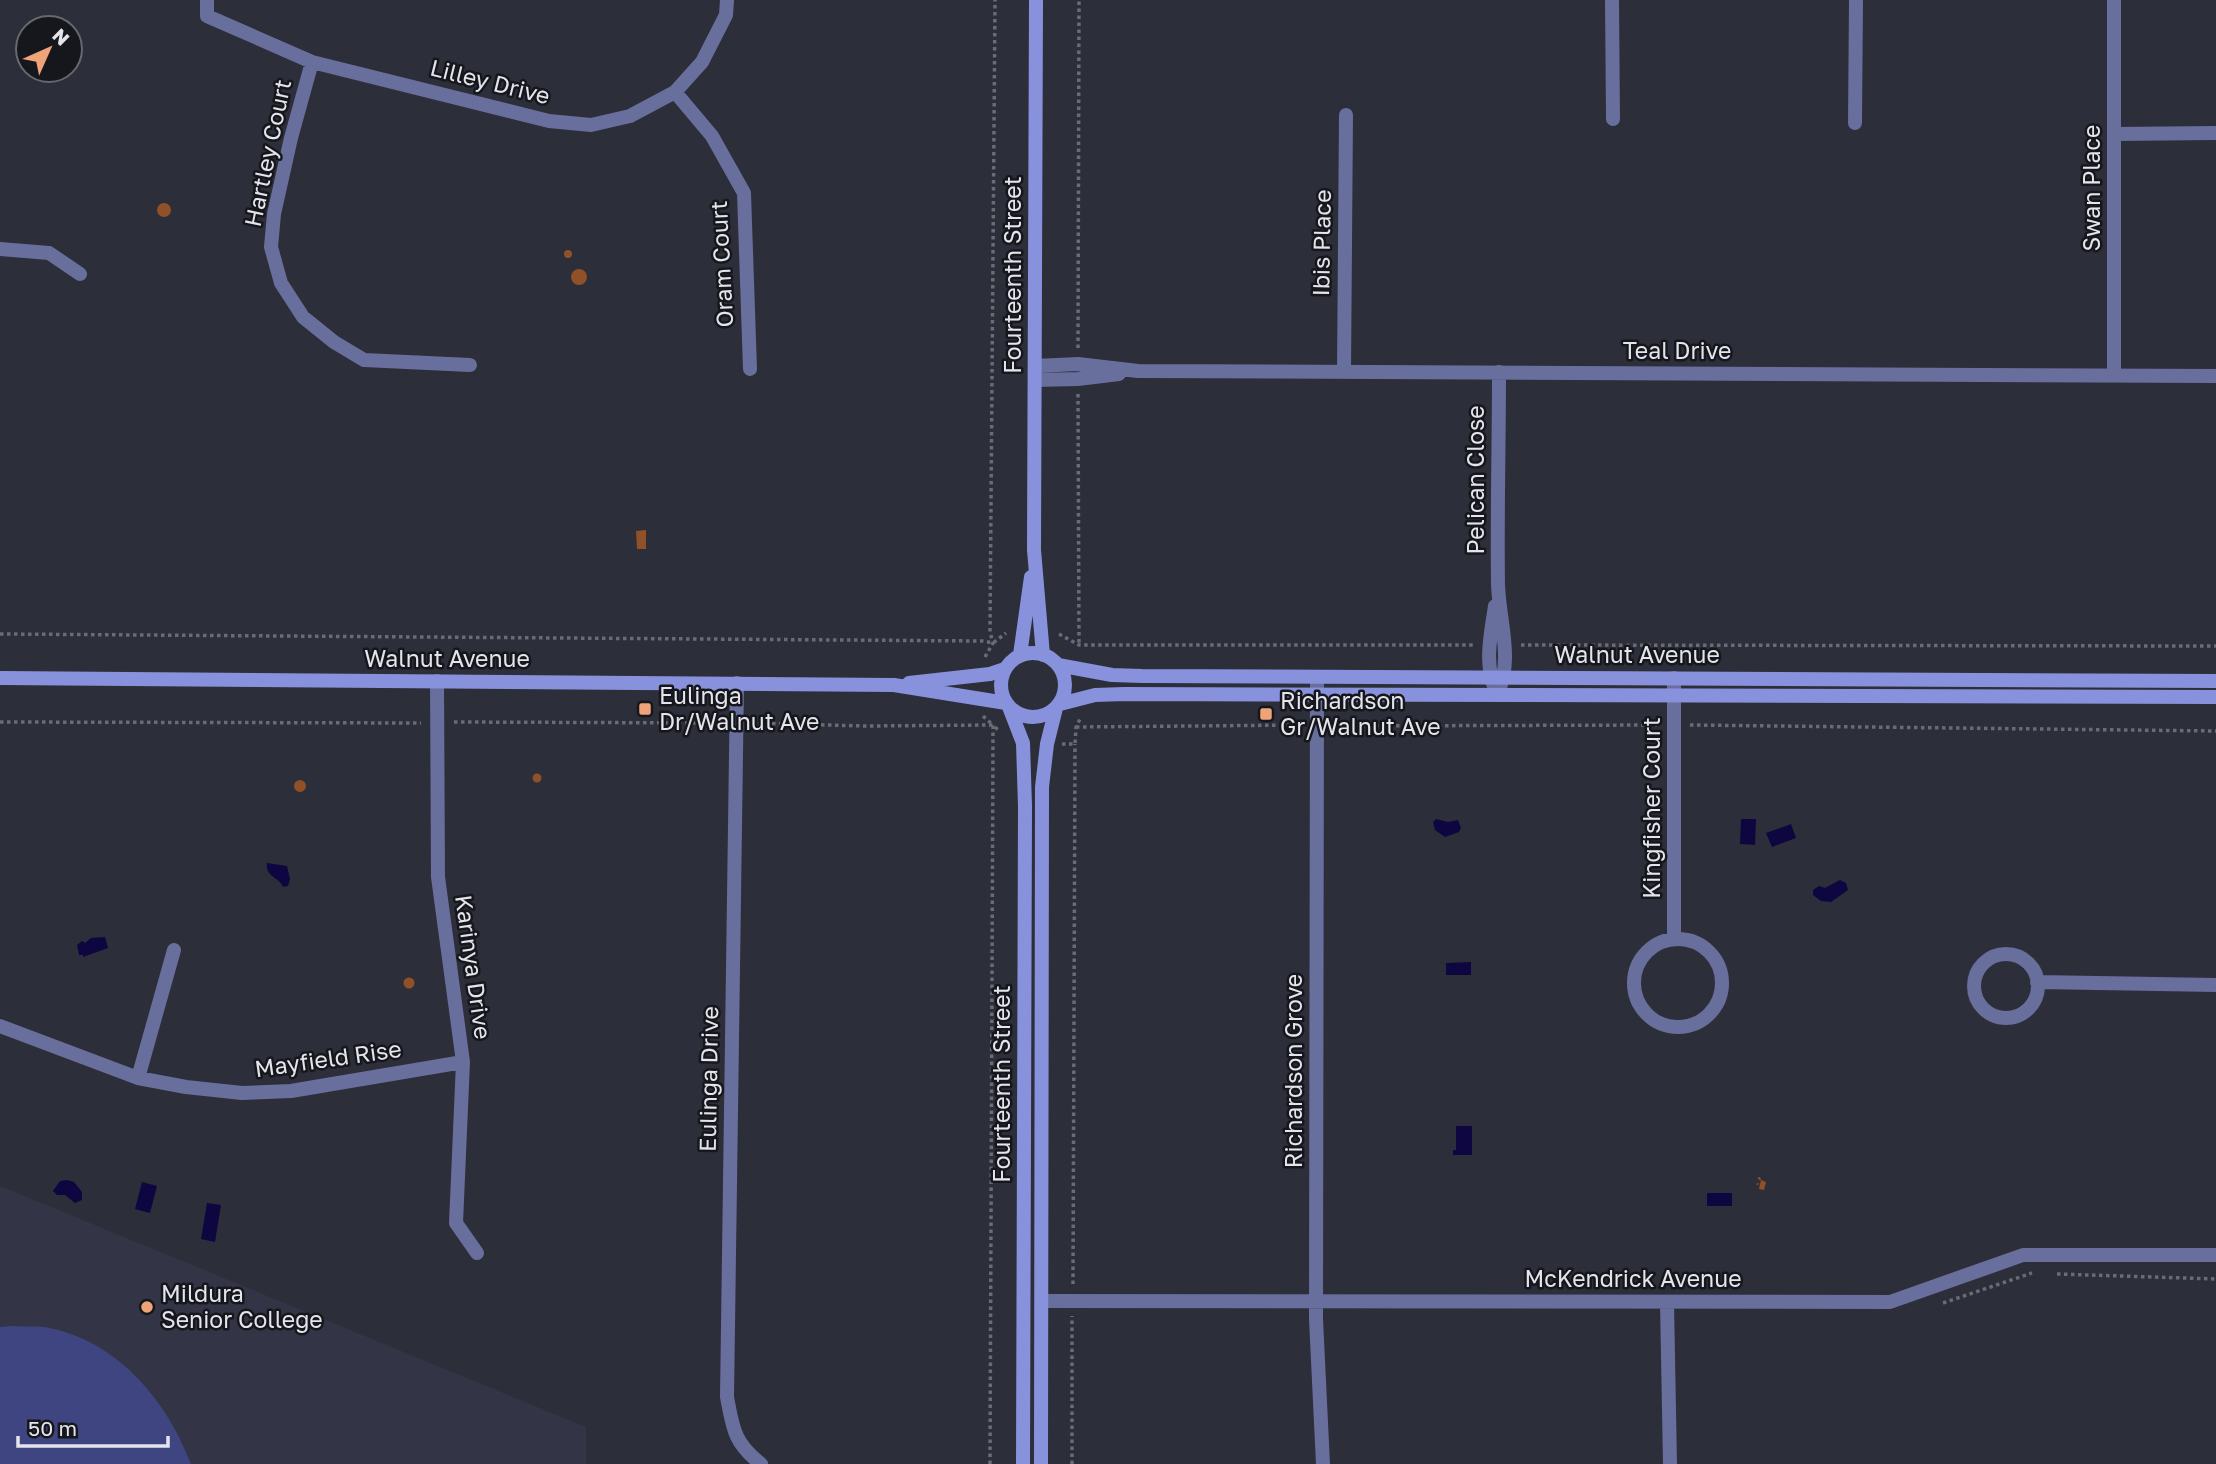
<svg xmlns="http://www.w3.org/2000/svg" width="2216" height="1464" font-family="'Golos Text',sans-serif">
<style>
.built{fill:#333546}
.green{fill:#3f4580}
.water{fill:#0e0640}
.building{fill:#905028}
.lines{fill:none;stroke-linecap:round;stroke-linejoin:round}
.path{stroke:#696b75;stroke-width:3.5;stroke-dasharray:3.5 3.5;stroke-linecap:butt}
.street{stroke:#686f9d;stroke-width:14}
.secondary{stroke:#8892dc;stroke-width:14}
.poi-dot{fill:#efa378;stroke:#16171c;stroke-width:2.5}
.labels{text-anchor:middle;stroke-width:5;stroke-linejoin:round;paint-order:stroke}
.street-label{font-size:23px;fill:#e4e5ec;stroke:#16171c}
.poi-label{font-size:23px;fill:#e4e5ec;stroke:#16171c;text-anchor:start}
</style>
<rect width="100%" height="100%" fill="#2c2e39"/>
<path class="built" d="M0 1186 586 1427V1464H0Z"/>
<path class="green" d="M12 1326C22 1327 34 1326 44 1327 116 1339 166 1399 191 1464H0V1327Z"/>
<path class="water" d="M1436 819 1448 822 1458 820 1461 828 1459 832 1445 837 1435 830 1433 822Z
M1741 819H1756L1755 845 1740 844Z
M1791 824 1796 838 1772 847 1766 833Z
M267 863 287 866 290 879 288 886 283 887C279 877 265 877 267 863Z
M1840 880 1846 883 1848 890 1831 902 1821 901 1813 895V890L1819 886 1825 888Z
M105 937 108 948 83 957V955H79L77 945 82 941 85 943 91 938Z
M1471 962V975H1446V963Z
M1456 1126H1472V1155H1453V1150H1456Z
M67 1180 74 1182 82 1192V1200L75 1203 65 1195H57L53 1191 60 1181Z
M142 1182 157 1186 150 1213 135 1209Z
M1707 1193H1732V1206H1707Z
M207 1203 221 1205 215 1242 201 1239Z"/>
<path class="building" d="M157 210a7 7 0 1 1 14 0a7 7 0 1 1-14 0Z
M564 254a4 4 0 1 1 8 0a4 4 0 1 1-8 0Z
M571 277a8 8 0 1 1 16 0a8 8 0 1 1-16 0Z
M646 530V549H637L636 531Z
M532.5 778a4.5 4.5 0 1 1 9 0a4.5 4.5 0 1 1-9 0Z
M294 786a6 6 0 1 1 12 0a6 6 0 1 1-12 0Z
M403.5 983a5.5 5.5 0 1 1 11 0a5.5 5.5 0 1 1-11 0Z
M1760 1177 1761 1180 1766 1182 1764 1190 1759 1189 1760 1184 1756 1185 1757 1183 1760 1184 1761 1181 1757 1178Z"/>
<g class="lines">
<path class="path" d="M1078 348 1079 0
M1078 394 1079 645
M0 634 983 641 993 643 1006 633
M1059 634 1079 645H1475
M1521 645 2216 646
M985 657 993 643 990 632 995 0
M983 716 993 725V737L990 1464
M0 722 421 723
M454 722 719 723
M751 723 865 726 993 725 1000 732
M1690 725 2216 731
M1333 726 1657 725
M1076 727 1300 725
M1062 744H1075L1076 727 1081 717
M2057 1274 2216 1279
M1073 1284 1075 744
M1943 1303 2032 1273
M1072 1464V1316"/>
<path class="street" d="M207 0V16L312 62 549 121 591 125 630 116 675 92 702 62 726 15 727 0
M1612 0 1613 119
M312 62 291 138 274 214 271 247 281 283 303 317 334 342 364 360 470 365
M675 92 712 136 744 193 750 369
M1855 123 1856 0
M2115 134 2216 133
M0 249 49 253 80 274
M1035 366 1078 364 1138 371 2216 376
M1344 372 1346 115
M2114 376V0
M1035 380 1078 379 1119 374
M1317 677 1316 1319 1323 1464
M437 681 438 877 463 1062 456 1223 477 1253
M737 683 727 1397C733 1429 734 1443 761 1464
M1495 689C1484 663 1491 633 1495 606
M1497 695C1514 659 1499 622 1498 584 1497 513 1499 443 1499 372
M1674 939V678
M1634 983a44 44 0 1 1 88 0a44 44 0 1 1-88 0Z
M1974 986a32 32 0 1 1 64 0a32 32 0 1 1-64 0Z
M2037 982 2216 985
M0 1026 138 1078 186 1087 242 1093 291 1091 463 1062
M138 1078 174 950
M1042 1301 1890 1302 2023 1255H2216
M1667 1302 1670 1464"/>
<path class="secondary" d="M1036 0 1034 550 1043 655
M1001 685a32 32 0 1 1 64 0a32 32 0 1 1-64 0Z
M1020 655 1031 577
M1058 665 1112 675 1142 676 2216 681
M0 678 894 685 1006 703
M909 683 990 674 1005 669
M1060 704 1095 695 1124 694 2216 697
M1009 707 1023 743 1025 806 1023 1464
M1041 1464 1042 787 1047 744 1056 708"/>
</g>
<g class="poi-dot">
<rect x="638" y="702" width="14" height="14" rx="3.5"/>
<rect x="1259" y="707" width="14" height="14" rx="3.5"/>
<circle cx="147" cy="1307" r="7"/>
</g>
<g class="labels">
<g class="street-label">
<text transform="translate(490 82) rotate(14)" y="8">Lilley Drive</text>
<text transform="translate(268 153) rotate(-78)" y="8">Hartley Court</text>
<text transform="translate(2092 188) rotate(-90)" y="8">Swan Place</text>
<text transform="translate(1322 243) rotate(-89)" y="8">Ibis Place</text>
<text transform="translate(722 264) rotate(-93)" y="8">Oram Court</text>
<text transform="translate(1013 275) rotate(-90)" y="8">Fourteenth Street</text>
<text x="1677" y="359">Teal Drive</text>
<text transform="translate(1476 480) rotate(-90)" y="8">Pelican Close</text>
<text x="1637" y="663">Walnut Avenue</text>
<text x="447" y="667">Walnut Avenue</text>
<text transform="translate(1652 808) rotate(-90)" y="8">Kingfisher Court</text>
<text transform="translate(473 967) rotate(82)" y="8">Karinya Drive</text>
<text transform="translate(328 1059) rotate(-8)" y="8">Mayfield Rise</text>
<text transform="translate(1294 1071) rotate(-90)" y="8">Richardson Grove</text>
<text transform="translate(709 1079) rotate(-89)" y="8">Eulinga Drive</text>
<text transform="translate(1002 1084) rotate(-90)" y="8">Fourteenth Street</text>
<text x="1633" y="1287">McKendrick Avenue</text>
</g>
<g class="poi-label">
<text x="659" y="704">Eulinga<tspan x="659" dy="26">Dr/Walnut Ave</tspan></text>
<text x="1280" y="709">Richardson<tspan x="1280" dy="26">Gr/Walnut Ave</tspan></text>
<text x="161" y="1302">Mildura<tspan x="161" dy="26">Senior College</tspan></text>
</g>
</g>
<g transform="translate(49 49) rotate(45)"><circle r="33" fill="#16171c" stroke="#68696f" stroke-width="2"/>
<path d="M0-5L12 26L0 18L-12 26Z" fill="#efa378"/>
<text y="-10" font-size="19" font-weight="bold" text-anchor="middle" fill="#e4e5ec">N</text>
</g>
<path d="M18 1436v10h150v-10" fill="none" stroke="#e4e5ec" stroke-width="3.5"/>
<text x="28" y="1436" font-size="21" fill="#e4e5ec" stroke="#16171c" stroke-width="5" paint-order="stroke">50 m</text>
</svg>
